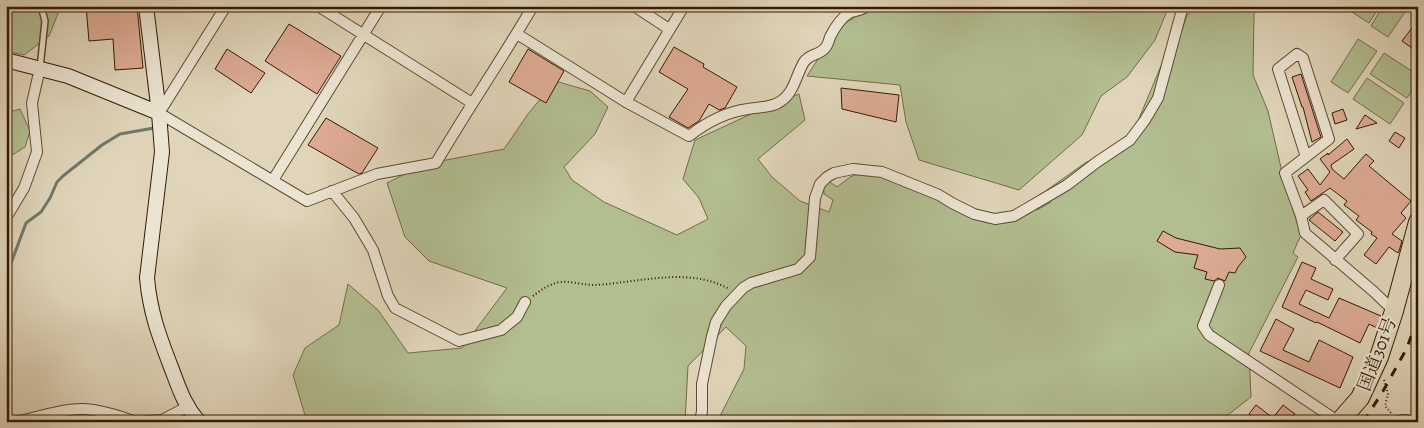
<svg xmlns="http://www.w3.org/2000/svg" width="1424" height="428" font-family="Alegreya,'Noto Serif JP',serif">
<style>
.green{fill:#b2bd90;stroke:#746c48}
.lines{fill:none;stroke-linecap:round;stroke-linejoin:round}
.stream{stroke:#6e796a;stroke-width:3}
.building{fill:#ddab95;stroke:#351a00}
.lane-casing{stroke:#60492e;stroke-width:8}
.street-casing{stroke:#60492e;stroke-width:12}
.secondary-casing{stroke:#351a00;stroke-width:16}
.highway-casing{stroke:#351a00;stroke-width:20}
.path{stroke:#351a00;stroke-width:2;stroke-dasharray:1 2.5;stroke-linecap:butt}
.lane{stroke:#ebe4d2;stroke-width:5}
.street{stroke:#ebe4d2;stroke-width:10}
.secondary{stroke:#ebe4d2;stroke-width:14}
.highway{stroke:#e0d5ba;stroke-width:18}
.rail{stroke:#351a00;stroke-width:3;stroke-dasharray:9 9;stroke-linecap:butt}
.labels{text-anchor:middle;stroke-width:4.5;stroke-linejoin:round;paint-order:stroke}
.street-label{font-size:18px;fill:#351a00;stroke:#ebe4d2}
</style>
<rect width="100%" height="100%" fill="#e0d5ba"/>
<filter id="stains"><feTurbulence type="fractalNoise" baseFrequency=".004" numOctaves="4"/><feColorMatrix values="0 0 0 0 .2 0 0 0 0 .09 0 0 0 0 .02 0 0 0 .5 -.17"/></filter>
<radialGradient id="worn" r=".72"><stop offset=".6" stop-color="#630" stop-opacity="0"/><stop offset="1" stop-color="#630" stop-opacity=".3"/></radialGradient>
<path class="green" d="M6 6H61L49 36 24 55 6 51Z
M863 6H1169L1155 40 1127 77 1101 96 1082 135 1019 190 919 160 906 122 900 85 807 76 840 25 854 18Z
M1200 6H1265L1254 13 1253 75 1268 111 1285 185 1301 235 1293 253 1298 257 1249 353 1251 397 1219 422H719V418L744 369 746 346 726 327 688 366 685 422H307L293 375 305 348 339 325 348 284 378 310 408 353 462 348 507 288 429 261 405 237 387 183 425 164 504 149 528 114 555 81 590 91 608 107 595 134 564 167 572 180 604 202 677 235 708 219 699 198 683 179 695 140 764 108 799 94 805 120 758 159 772 177 800 201 829 212 833 200 824 194 823 177 837 187 850 177 863 172 888 177 988 221 1030 207 1037 210 1051 202 1040 195 1085 163 1130 140 1176 30 1181 33 1187 15Z
M1355 6H1380L1369 23 1352 12Z
M1383 6H1409L1388 37 1371 26Z
M1358 39 1377 51 1348 93 1331 82Z
M1384 53 1418 75V82L1407 98 1370 74Z
M1367 78 1404 103 1390 124 1353 99Z
M20 109 30 131 25 147 6 159V113Z"/>
<g class="lines">
<path class="stream" d="M6 280 7 274 26 223 41 212 50 198 57 182 63 176 102 145 120 134 154 128
M6 282 7 304 6 319"/>
</g>
<path class="building" d="M86 6H137L143 68 115 70 113 39 89 41Z
M1418 20V42L1416 41 1412 48 1402 41Z
M289 24 341 56 317 94 265 61Z
M674 47 704 64 703 67 737 87 725 108 719 110 709 104 699 121 688 128 669 117 688 89 659 72Z
M227 49 265 73 251 93 215 69Z
M528 49 564 71 546 103 509 82Z
M1301 74 1321 137 1312 142 1303 107H1302L1292 77Z
M841 88 899 95 896 122 842 109Z
M1343 109 1347 120 1335 124 1332 113Z
M1365 115 1377 123 1356 129Z
M326 118 378 148 362 173 359 174 308 145Z
M1395 132 1405 138 1399 148 1389 141Z
M1347 139 1354 149 1331 165 1332 169 1344 179 1366 154 1374 161 1369 166 1411 201 1401 213 1406 218 1392 234 1402 241 1399 251 1398 253 1389 247 1376 264 1364 255 1377 238 1371 234 1372 232 1356 220 1359 216 1344 205 1347 201 1330 188 1311 201 1305 192 1308 190 1298 176 1308 169 1320 185 1330 172 1320 159 1328 153V155Z
M1318 212 1343 232 1335 241 1309 220Z
M1163 231 1176 238 1220 249 1240 248 1246 257 1238 267 1235 273 1229 272 1225 281 1218 278 1214 281 1205 279 1207 272 1194 268 1198 255 1175 252 1157 241Z
M1302 262 1316 268 1311 279 1333 289 1328 300 1306 290 1299 304 1329 318 1339 298 1381 316 1377 328 1369 324 1360 343 1317 322 1316 323 1282 307Z
M1276 319 1294 329 1283 350 1309 362 1319 340 1353 357 1340 388 1260 351Z
M1256 405 1273 418 1283 405 1295 414 1289 422H1259L1249 414Z"/>
<g class="lines">
<g class="lane-casing">
<path id="lane" d="M40 68 45 21 41 6"/>
</g>
<g class="street-casing">
<path id="street" d="M226 6 159 113 307 201 377 174 436 163C467 110 502 59 533 6
M318 6 472 103
M634 6 669 29
M517 34 626 102 689 136C707 122 725 112 748 109 758 107 772 108 781 101 794 93 796 75 804 62 809 54 820 55 825 48 828 45 829 40 830 37 834 29 841 18 849 13 854 11 859 11 864 8V6
M626 102 684 6
M1306 157 1278 69 1297 54 1303 58 1329 139 1285 173 1301 216 1305 233 1373 291 1394 311
M273 180 381 6
M332 191 354 218 373 250 388 296 395 308 459 341 501 330 517 317 525 302
M1301 216 1324 200 1358 234 1335 260
M6 218 24 188 37 152 32 103 40 68
M1219 285 1203 326 1209 335 1339 422
M15 422C36 418 64 408 84 409 102 410 120 416 136 422
M137 422 162 420 187 407
M700 422 702 411V384L712 336 716 322 726 306 743 288 751 283 798 269 810 257 815 198 820 184 827 177 834 173 853 169 882 172 939 195 952 203 974 214 995 219 1014 216 1067 185 1097 162 1130 140 1145 120 1158 98 1183 6
M1395 422 1403 420 1414 422"/>
</g>
<g class="secondary-casing">
<path id="secondary" d="M146 6 159 113 162 152 147 278C150 312 159 336 171 367 179 388 184 405 199 422
M6 60 68 76 159 113"/>
</g>
<g class="highway-casing">
<path id="highway" d="M1339 422 1360 398 1379 357 1394 311 1418 222"/>
</g>
<path class="path" d="M533 296C541 290 549 284 560 282 571 281 583 285 594 285 638 283 688 266 729 289
M1384 380 1388 394 1385 406 1392 414"/>
<use href="#lane" class="lane"/>
<use href="#street" class="street"/>
<use href="#secondary" class="secondary"/>
<use href="#highway" class="highway"/>
<path class="rail" d="M1363 422 1382 393 1407 348 1418 317"/>
</g>
<g class="labels">
<g class="street-label">
<text transform="translate(1377 354) rotate(-69)" y="6">国道301号</text>
</g>
</g>
<rect width="1424" height="428" fill="none" stroke="#e0d5ba" stroke-width="25"/>
<rect x="8" y="8" width="1409" height="413" fill="none" stroke="#351a00" stroke-width="2.5"/>
<rect x="12" y="12" width="1399" height="403" fill="none" stroke="#351a00"/>
<rect width="100%" height="100%" filter="url(#stains)"/>
<rect width="100%" height="100%" fill="url(#worn)"/>
</svg>
